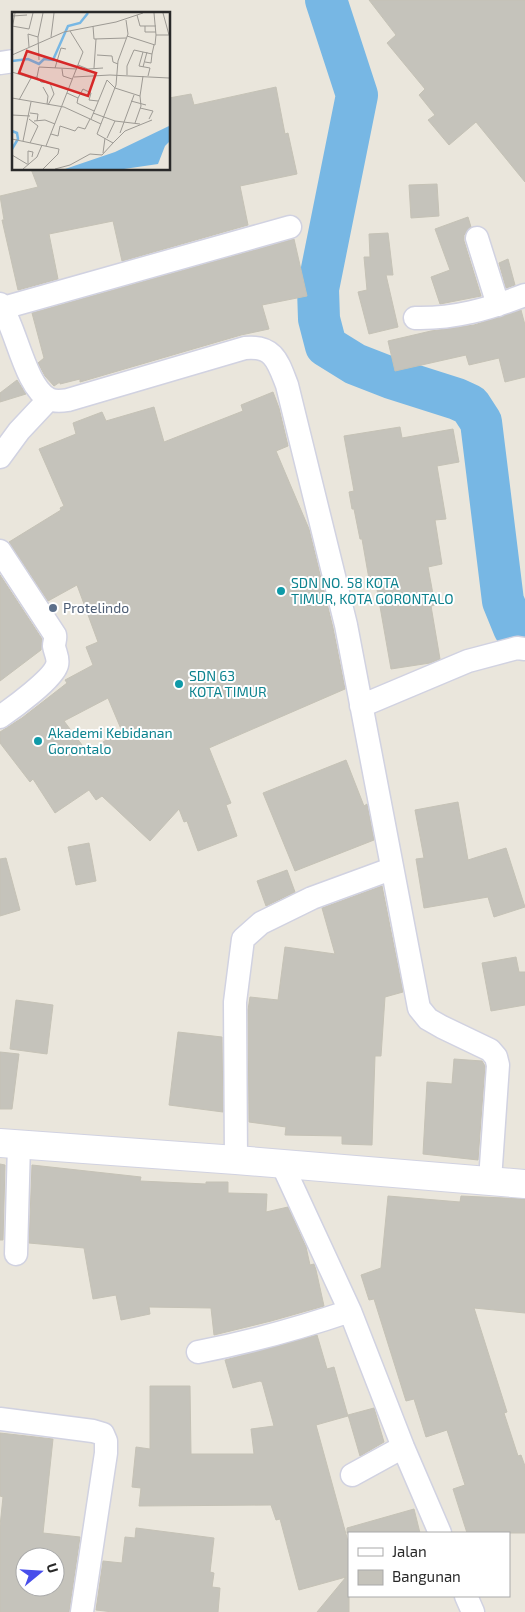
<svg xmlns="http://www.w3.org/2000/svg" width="525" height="1612" font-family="'Exo 2',sans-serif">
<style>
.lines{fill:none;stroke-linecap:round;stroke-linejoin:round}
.river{stroke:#77b7e4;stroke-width:42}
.building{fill:#c5c3bb;stroke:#c5c2b6;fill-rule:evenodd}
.street-casing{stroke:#d1d2e1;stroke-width:25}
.secondary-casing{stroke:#d1d2e1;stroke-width:30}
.street{stroke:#fff;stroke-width:22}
.secondary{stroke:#fff;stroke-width:28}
.culture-dot{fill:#0f9aa8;stroke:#fff;stroke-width:2}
.service-dot{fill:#5c6f8a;stroke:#fff;stroke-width:2}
.labels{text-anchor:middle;stroke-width:4;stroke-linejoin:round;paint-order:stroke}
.culture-label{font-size:14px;fill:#0d838f;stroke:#fff;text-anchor:start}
.service-label{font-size:14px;fill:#4e5e75;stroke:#fff;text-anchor:start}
.inset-river{fill:none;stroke:#77b7e4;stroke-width:2.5}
.inset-road{fill:none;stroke:#9d9a94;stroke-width:1}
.view{fill:#d62828;fill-opacity:0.15;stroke:#d62828;stroke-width:2.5}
.inset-edge{fill:none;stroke:#292929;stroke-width:2.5}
</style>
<rect width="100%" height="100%" fill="#eae6dc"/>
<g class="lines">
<path class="river" d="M326 0 357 95 318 289 319 319 326 346 355 364 391 378 457 399 470 405 481 422 503 601 514 628 525 635"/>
</g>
<path class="building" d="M369 0H525V182L476 122 449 145 428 120 435 115 419 95 425 89 387 43 396 35Z
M276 87 285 134 288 133 297 174 240 186 248 225 122 261 113 221 49 234 58 279 18 290 2 220H4L0 196 38 187 31 169H169V98L191 94 194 105Z
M437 184 439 216 411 218 409 185Z
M468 217 471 227 464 235V241L481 296 440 304 431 277 450 270 435 229Z
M388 233 393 275H386L398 327 369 334 358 292 367 290 364 257H370L369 234Z
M294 239 307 296 262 305 269 329 241 335 80 382V379L60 384V382L54 386 45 376 38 363 44 358 32 313Z
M508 259 515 285 506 288 499 263Z
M521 310 525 325V377L505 382 499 358 469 365 466 355 395 371 388 341 431 331 474 325Z
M17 380 26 394 0 402V393Z
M273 392 279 408 288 446 276 451 309 529 333 628 345 689 209 748 231 803 226 805 237 836 198 851 187 821 184 822 179 809 150 841 102 796 96 800 89 790 55 813 33 779 30 782 0 743V732L22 718 67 683 65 680 93 665 86 647 98 642 77 585 48 601 9 542 61 510 60 508 64 506 39 449 76 434 73 423 102 412 106 421 154 407 164 442 243 411 241 405ZM108 698 121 729 88 753 64 721Z
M400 427 402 438 453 429 459 462 437 466 446 519 435 520 442 564 428 567 435 605 431 606 440 659 430 663 391 669 375 578 369 579 362 539H360L354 509H352L349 492 354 491 344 436Z
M0 575 42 639 41 650 0 681Z
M346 760 364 806 367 804 374 840 295 871 263 793Z
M458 802 468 860 506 848 525 907 494 917 488 897 424 908 416 859 424 858 415 810Z
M89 843 96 881 76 885 68 847Z
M6 858 20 910 0 916V859Z
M287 870 295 892 266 906 257 881Z
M382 886 403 992 385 997 381 1056H375L372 1145 342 1144V1136L285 1135 286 1127 249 1122 248 1010 250 997 278 1000 285 947 335 954 322 908Z
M516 957 519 972H525V1005L491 1011 482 963Z
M16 1000 53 1005 47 1054 10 1049Z
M178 1032 222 1037 223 1112 169 1105Z
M0 1052 19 1054 12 1109H0Z
M454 1059 482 1061 485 1066 478 1160 423 1154 427 1082 452 1084Z
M0 1164 5 1165 3 1240H0Z
M32 1165 141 1177 140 1181 206 1184V1182H228V1193L267 1194 266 1212 288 1207 306 1247 310 1265 314 1264 316 1270 324 1306 271 1321 214 1335 211 1308 149 1307 150 1314 121 1320 116 1295 93 1299 84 1248 29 1243Z
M388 1196 460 1202 461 1196 525 1199V1313L474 1308 507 1412 504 1413 518 1456 521 1455 525 1466V1533H467L453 1489 465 1485 447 1430 426 1437 414 1399 406 1401 374 1299 369 1300 361 1275 381 1268Z
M317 1335 327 1369 334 1367 348 1416 316 1425 349 1545V1612H317L346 1577 299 1590 280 1519 276 1520 271 1505 139 1506 141 1488 132 1487 136 1447 150 1449V1386H190L191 1454H254L251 1429 274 1426 262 1382 260 1381 233 1388 225 1360Z
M374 1408 384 1442 360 1456 348 1415Z
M0 1433 53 1439 43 1533 80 1537 69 1612H0V1526L3 1497 0 1496ZM25 1557H55V1587H25Z
M414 1509 420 1533H347V1528Z
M136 1528 214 1538 210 1572 214 1573 212 1587 220 1588 218 1612H113L96 1610 103 1561 122 1563 125 1537 135 1538Z"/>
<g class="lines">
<g class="street-casing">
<path id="street" d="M0 63 14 61
M477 238 498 305
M0 304C16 327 25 387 49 399 55 402 62 401 68 400L245 348C274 345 278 362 287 385L346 625 419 1008 428 1019 442 1027 490 1050 496 1057 498 1065 490 1180
M3 308 290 227
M415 318C454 319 489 309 525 295
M0 457 19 431 49 399
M0 551 55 635C56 639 54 642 54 646 55 653 59 658 57 665 53 679 13 708 0 717
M361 706 468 661 517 648 525 649
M236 1160 235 1002 243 939 261 923 312 898 391 869
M282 1164 350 1311 403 1447 440 1533
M16 1254 19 1144
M198 1352C250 1342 300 1328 350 1311
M0 1419 93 1431 103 1434 106 1441V1453L82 1612
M352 1475 403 1447
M466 1596 473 1612"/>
</g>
<g class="secondary-casing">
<path id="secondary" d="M0 1143 236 1160 525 1184"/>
</g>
<use href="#street" class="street"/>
<use href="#secondary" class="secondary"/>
</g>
<g class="culture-dot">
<circle cx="281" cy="591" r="5"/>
<circle cx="179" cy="684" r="5"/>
<circle cx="38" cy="741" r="5"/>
</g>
<circle class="service-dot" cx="53" cy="608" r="5"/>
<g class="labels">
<g class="culture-label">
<text x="291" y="588">SDN NO. 58 KOTA<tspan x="291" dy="16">TIMUR, KOTA GORONTALO</tspan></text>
<text x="189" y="681">SDN 63<tspan x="189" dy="16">KOTA TIMUR</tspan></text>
<text x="48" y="738">Akademi Kebidanan<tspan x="48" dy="16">Gorontalo</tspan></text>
</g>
<g class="service-label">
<text x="63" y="613">Protelindo</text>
</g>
</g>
<g transform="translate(12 12)">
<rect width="158" height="158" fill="#eae6dc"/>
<path d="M157 114V130L153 134 146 152 112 157H53L103 140Z" fill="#77b7e4"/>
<path class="inset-river" d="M0 49 16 47 27 52 32 47 41 48 56 14 68 11 76 1M0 119 5 121 6 127 0 137"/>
<path class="inset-road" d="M142 1 144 23M151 1 157 23M125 3 128 14H144M0 4 15 3M114 8 116 22 106 49 104 73 85 122 101 131 113 119 140 108M0 14 17 17 21 1M81 14 82 27 114 26M133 14V20H144M0 17 3 1M115 24 143 33 144 23H157M39 25 42 1M17 35 16 22 26 25M131 40 127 54 138 56 136 64M0 43 52 20 104 10 131 1M85 43 100 44 101 50 106 52M27 48 26 25 31 1M133 50 139 51 140 42M66 53 76 57 91 56M131 55 135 40M43 56 49 36 54 37M82 56 84 27M50 57 51 64 60 67M0 60 19 66 25 65 27 55 65 57M115 63V54L122 38 140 42 142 33M25 65 29 70 38 71 42 82 36 93M62 65 98 63 157 66M31 75 36 84 35 92M55 81 66 86 71 77 79 81 77 88 86 89M0 86 52 95 89 112M66 86 65 91 82 99M7 88 19 66M119 89 134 93M128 96 141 99 137 107M18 101 26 102 25 109M81 101 103 109 128 112M0 103 18 104M17 107 26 114 18 131M79 107 95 68 103 76 128 84 131 64M22 109 33 108 43 112M123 111 129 94 128 84M108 121 122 83M39 122 46 124 48 114 63 119 66 115 73 117 78 107M95 126 103 109M0 127 47 137 46 142 31 157M11 129 19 90M34 134 71 40 58 19M91 141 93 126M0 143 15 152M16 153V139L21 140 20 145M11 157 25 145 30 133M43 157 58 153 78 142 90 143 101 131"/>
<path class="view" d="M15 39 84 61 76 84 7 61Z"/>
<rect width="158" height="158" class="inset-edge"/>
</g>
<rect x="348" y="1532" width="162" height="65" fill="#ffffff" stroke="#a9a9a9"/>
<rect x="358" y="1548" width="25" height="8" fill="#ffffff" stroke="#a9a9a9"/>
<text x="392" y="1557" font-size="15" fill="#292929">Jalan</text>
<rect x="358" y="1570" width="25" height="15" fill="#c5c3bb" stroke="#a9a9a9"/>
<text x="392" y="1582" font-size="15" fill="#292929">Bangunan</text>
<g transform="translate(40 1572) rotate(72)"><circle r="24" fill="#ffffff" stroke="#a9a9a9"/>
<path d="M0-4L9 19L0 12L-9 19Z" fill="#484eeb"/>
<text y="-8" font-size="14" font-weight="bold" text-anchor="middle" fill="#292929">U</text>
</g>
</svg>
